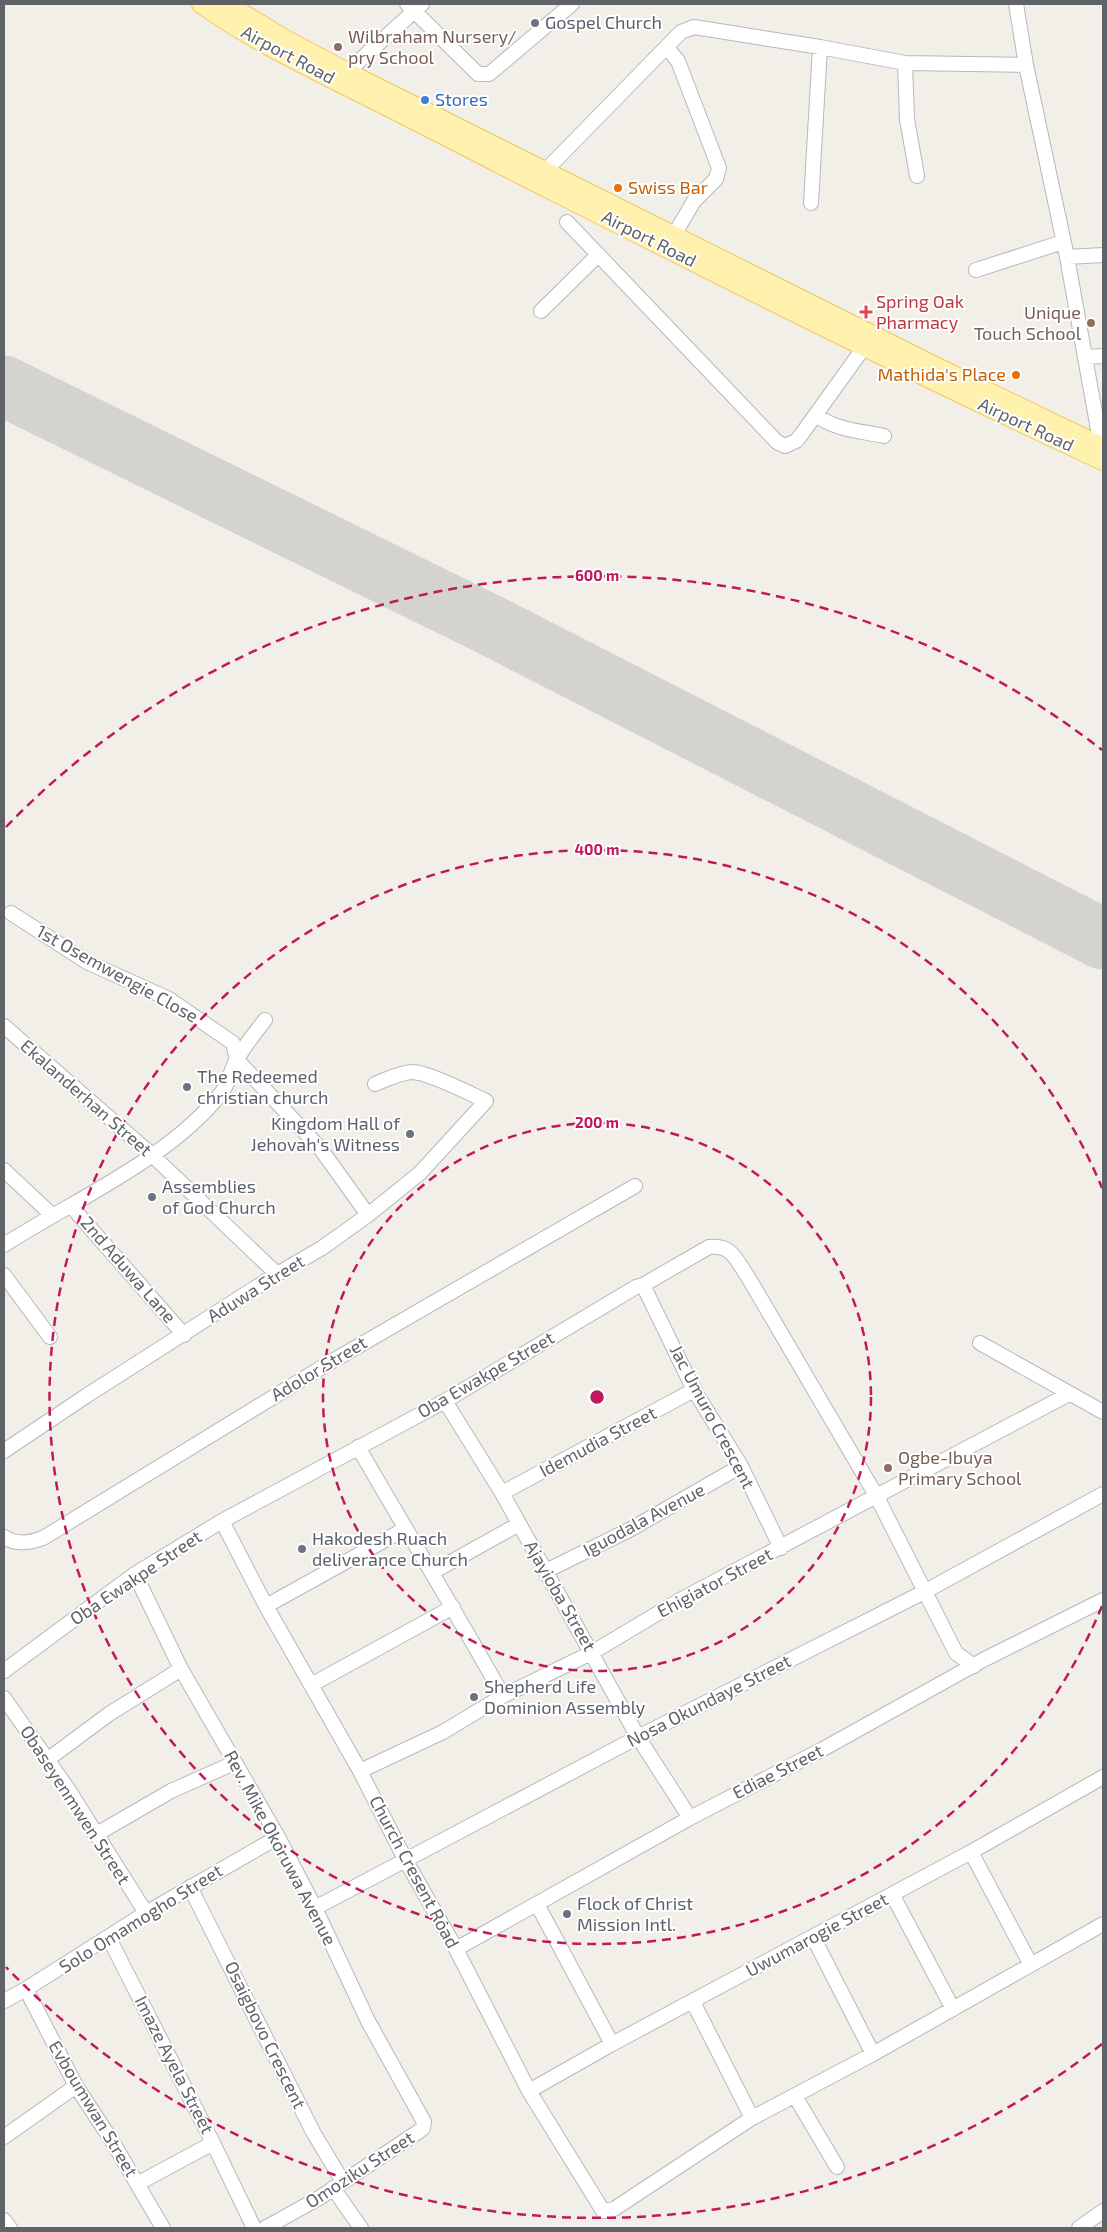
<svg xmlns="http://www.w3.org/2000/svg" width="1107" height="2232" font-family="'Exo 2',sans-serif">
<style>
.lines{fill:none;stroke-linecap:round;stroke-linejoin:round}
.runway{stroke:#d4d3d0;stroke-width:61}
.minor-casing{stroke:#b5b8bc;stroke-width:16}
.major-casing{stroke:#f2c960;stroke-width:20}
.minor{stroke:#fff;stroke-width:14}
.major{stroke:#fff2af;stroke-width:18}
.ring{fill:none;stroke:#c2185b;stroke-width:2.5;stroke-dasharray:9 6}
.worship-dot{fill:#6b7280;stroke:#fff;stroke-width:2}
.education-dot{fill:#8d6e63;stroke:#fff;stroke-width:2}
.shop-dot{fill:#3f7fe0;stroke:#fff;stroke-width:2}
.food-dot{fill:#e8710a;stroke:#fff;stroke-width:2}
.health-dot{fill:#e0444e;stroke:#fff;stroke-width:2}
.labels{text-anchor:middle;stroke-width:4;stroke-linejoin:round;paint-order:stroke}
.worship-label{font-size:18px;fill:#5b616d;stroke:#fff;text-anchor:start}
.education-label{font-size:18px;fill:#785e54;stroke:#fff;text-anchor:start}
.street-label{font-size:18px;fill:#5f6368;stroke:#fff}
.shop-label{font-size:18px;fill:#366cbe;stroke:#fff;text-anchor:start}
.food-label{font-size:18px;fill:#c56008;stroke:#fff;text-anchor:start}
.health-label{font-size:18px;fill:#be3a42;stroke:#fff;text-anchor:start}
.centre{fill:#c2185b;stroke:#fff;stroke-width:2.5}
.ring-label{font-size:15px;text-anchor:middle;font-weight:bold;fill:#c2185b;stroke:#fff;stroke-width:4;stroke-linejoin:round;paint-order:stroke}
</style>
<rect width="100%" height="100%" fill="#f1efe8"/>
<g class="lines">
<path class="runway" d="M4 386 488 624 1103 939"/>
<g class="minor-casing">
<path id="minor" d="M407 4 478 74H489L572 4
M1016 4 1026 65 1067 257 1101 446
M667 48 678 61 719 168 716 179 694 201 674 235
M905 63 907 119 917 176
M347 72 422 4
M546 170 681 32 694 27 820 47 905 63 1026 65
M811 203 820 47
M567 222 777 442 785 446 796 441 801 435 865 346
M1067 257 1103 255
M976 270 1063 242
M541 311 598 255
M1086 357 1103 356
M816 415C835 430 861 431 884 436
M11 913 87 962 169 999 233 1043 237 1060 320 1148 368 1215
M4 1026 152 1155 277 1274
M4 1170 53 1216
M71 1206 184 1335
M4 1245C74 1200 171 1158 222 1092 229 1083 231 1070 236 1061 244 1046 255 1033 265 1020
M4 1275 50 1337
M643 1285 694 1390 741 1466 781 1548
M980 1343 1103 1412
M445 1401 502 1493 638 1737 690 1818
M358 1447C406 1530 456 1612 503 1696
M4 1451 86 1396 277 1274 322 1248 368 1215 420 1173 486 1101C471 1094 428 1072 412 1072 399 1073 387 1079 375 1084
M502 1493 694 1390
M222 1521 266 1606 360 1771 406 1861 456 1949 529 2091 603 2211 614 2209 752 2118 873 2054 1103 1924
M4 1537C17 1545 29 1543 43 1538L329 1363 635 1186
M546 1571 631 1529 741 1466
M433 1572 519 1524
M135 1574 181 1669 278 1837 315 1908 368 2021 424 2122 423 2128 418 2132 319 2198 265 2228
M266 1606 405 1529
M4 1671 135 1574 222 1521 445 1401 636 1287 643 1285 709 1247C732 1244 736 1260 748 1277L877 1497 956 1653 974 1666
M311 1685 453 1607
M4 1698 68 1789 146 1913
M47 1760 109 1714 181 1669
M360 1771 443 1732 503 1696 593 1652 680 1600 1069 1394
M95 1835 171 1791 234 1763
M971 1852 1031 1965
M190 1887 313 2132 343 2182
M892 1894 953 2009
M537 1904 612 2044
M315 1908 638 1737 924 1592 1103 1494
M813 1937 873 2054
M109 1938 213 2143 137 2184
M456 1949 690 1818 823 1749 985 1659 1103 1600
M26 1989 76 2086 112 2141 163 2228
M4 2001 26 1989 146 1913 278 1837
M693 2002 752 2118
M529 2091 612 2044 971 1852 1103 1777
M795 2096 837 2167
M4 2137 76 2086
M213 2143 254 2228
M333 2188 361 2228
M4 2220 10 2228
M1079 2228 1103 2211"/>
</g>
<g class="major-casing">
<path id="major" d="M201 4C244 35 291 58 338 82 399 112 459 143 519 174 713 272 906 370 1103 461
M227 4 285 39 347 72 933 365 1103 447"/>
</g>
<use href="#minor" class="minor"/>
<use href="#major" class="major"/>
</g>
<g class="ring">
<circle cx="597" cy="1397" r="274"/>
<path d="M1102 1606A547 547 0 1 1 1102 1188"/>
<path d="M1102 2044A821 821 0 0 1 6 1967M6 827A821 821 0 0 1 1102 750"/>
</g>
<g class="worship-dot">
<circle cx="535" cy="23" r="5"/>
<circle cx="187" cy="1087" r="5"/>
<circle cx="410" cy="1134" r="5"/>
<circle cx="152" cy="1197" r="5"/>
<circle cx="302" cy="1549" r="5"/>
<circle cx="474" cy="1697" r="5"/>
<circle cx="567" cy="1914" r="5"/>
</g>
<g class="education-dot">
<circle cx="338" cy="47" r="5"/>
<circle cx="1091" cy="323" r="5"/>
<circle cx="888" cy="1468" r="5"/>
</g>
<circle class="shop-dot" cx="425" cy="100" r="5"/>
<g class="food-dot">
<circle cx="618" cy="188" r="5"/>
<circle cx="1016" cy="375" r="5"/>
</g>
<path class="health-dot" d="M863.5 304.5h5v5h5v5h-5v5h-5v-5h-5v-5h5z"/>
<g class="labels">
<g class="worship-label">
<text x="545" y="29">Gospel Church</text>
<text x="197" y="1083">The Redeemed<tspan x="197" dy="21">christian church</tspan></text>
<text x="400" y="1130" text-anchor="end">Kingdom Hall of<tspan x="400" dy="21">Jehovah's Witness</tspan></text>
<text x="162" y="1193">Assemblies<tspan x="162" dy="21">of God Church</tspan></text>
<text x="312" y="1545">Hakodesh Ruach<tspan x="312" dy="21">deliverance Church</tspan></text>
<text x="484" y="1693">Shepherd Life<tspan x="484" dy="21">Dominion Assembly</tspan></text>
<text x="577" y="1910">Flock of Christ<tspan x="577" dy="21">Mission Intl.</tspan></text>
</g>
<g class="education-label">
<text x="348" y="43">Wilbraham Nursery/<tspan x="348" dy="21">pry School</tspan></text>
<text x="1081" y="319" text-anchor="end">Unique<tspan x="1081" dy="21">Touch School</tspan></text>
<text x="898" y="1464">Ogbe-Ibuya<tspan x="898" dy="21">Primary School</tspan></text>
</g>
<g class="street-label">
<text transform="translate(288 55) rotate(28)" y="6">Airport Road</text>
<text transform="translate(649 239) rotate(27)" y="6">Airport Road</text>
<text transform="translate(1026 425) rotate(25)" y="6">Airport Road</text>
<text transform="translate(117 974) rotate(29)" y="6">1st Osemwengie Close</text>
<text transform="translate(86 1098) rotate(41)" y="6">Ekalanderhan Street</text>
<text transform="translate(128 1270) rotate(49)" y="6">2nd Aduwa Lane</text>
<text transform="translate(256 1289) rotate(-32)" y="6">Aduwa Street</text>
<text transform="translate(319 1369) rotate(-31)" y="6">Adolor Street</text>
<text transform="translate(486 1375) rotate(-30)" y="6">Oba Ewakpe Street</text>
<text transform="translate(712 1417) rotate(62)" y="6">Jac Umuro Crescent</text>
<text transform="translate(598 1442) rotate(-28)" y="6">Idemudia Street</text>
<text transform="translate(644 1520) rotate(-28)" y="6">Iguodala Avenue</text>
<text transform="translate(136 1578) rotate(-34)" y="6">Oba Ewakpe Street</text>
<text transform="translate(715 1583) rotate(-28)" y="6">Ehigiator Street</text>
<text transform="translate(560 1596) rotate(60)" y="6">Ajayioba Street</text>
<text transform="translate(709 1701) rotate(-27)" y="6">Nosa Okundaye Street</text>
<text transform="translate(778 1772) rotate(-27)" y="6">Ediae Street</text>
<text transform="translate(75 1805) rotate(57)" y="6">Obaseyenmwen Street</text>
<text transform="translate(280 1848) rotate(62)" y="6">Rev. Mike Okoruwa Avenue</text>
<text transform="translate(414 1872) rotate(62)" y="6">Church Cresent Road</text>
<text transform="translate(141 1919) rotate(-32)" y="6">Solo Omamogho Street</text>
<text transform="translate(817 1935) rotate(-28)" y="6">Uwumarogie Street</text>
<text transform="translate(265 2035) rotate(64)" y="6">Osaigbovo Crescent</text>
<text transform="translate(174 2065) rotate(63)" y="6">Imaze Ayela Street</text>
<text transform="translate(93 2109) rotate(59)" y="6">Evboumwan Street</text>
<text transform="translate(360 2170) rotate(-33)" y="6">Omoziku Street</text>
</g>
<g class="shop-label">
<text x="435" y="106">Stores</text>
</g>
<g class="food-label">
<text x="628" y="194">Swiss Bar</text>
<text x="1006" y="381" text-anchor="end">Mathida's Place</text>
</g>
<g class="health-label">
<text x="876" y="308">Spring Oak<tspan x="876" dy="21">Pharmacy</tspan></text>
</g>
</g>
<circle cx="597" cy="1397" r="8" class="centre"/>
<g class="ring-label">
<text x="597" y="581">600 m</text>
<text x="597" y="855">400 m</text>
<text x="597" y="1128">200 m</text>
</g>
<rect width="1107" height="2232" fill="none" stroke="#5f6368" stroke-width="10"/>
</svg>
